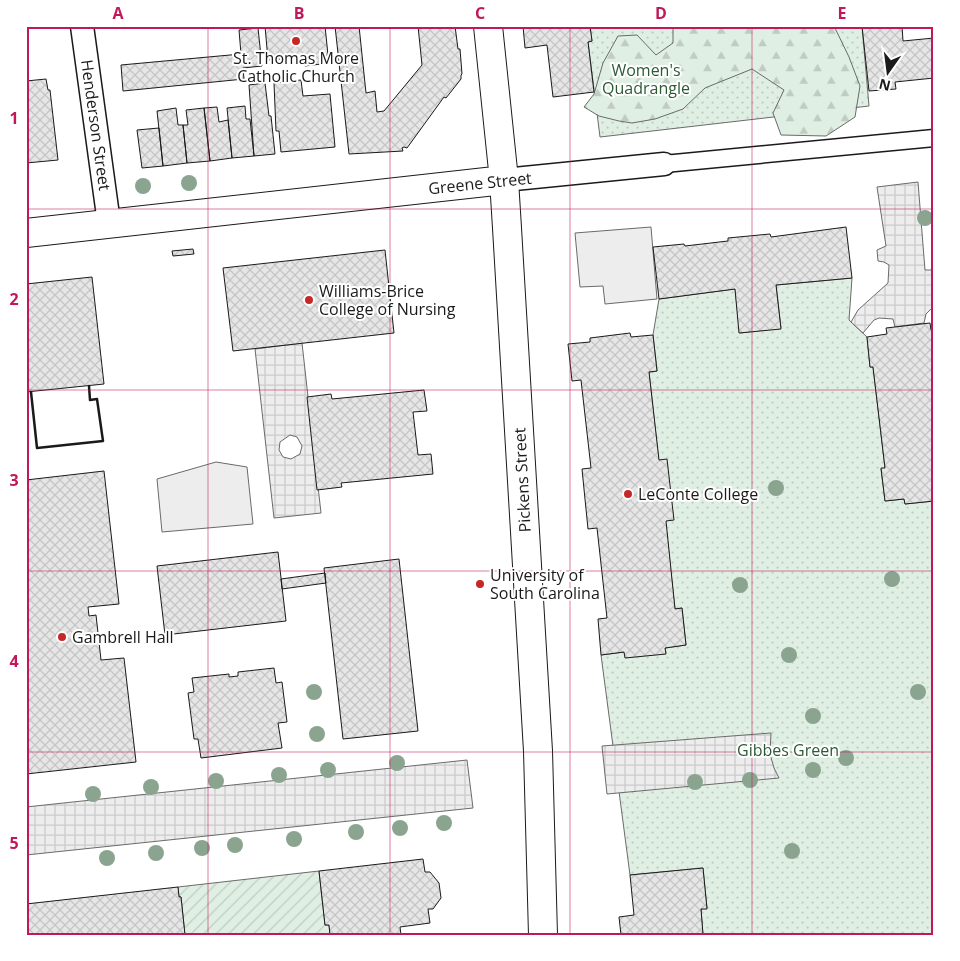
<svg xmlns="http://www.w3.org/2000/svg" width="960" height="961" font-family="'Open Sans',sans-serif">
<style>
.grass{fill:url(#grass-dots);stroke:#6a6a6a}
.forest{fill:url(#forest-firs);stroke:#6a6a6a}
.garden{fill:url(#garden-furrows);stroke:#6a6a6a}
.parking{fill:#ededed;stroke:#6a6a6a}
.plaza{fill:url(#plaza-grid);stroke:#6a6a6a;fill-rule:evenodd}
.building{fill:url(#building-cross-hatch);stroke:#1a1a1a}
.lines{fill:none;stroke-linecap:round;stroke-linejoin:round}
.pedestrian-casing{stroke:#1a1a1a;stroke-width:19}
.minor-casing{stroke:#1a1a1a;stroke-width:25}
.tertiary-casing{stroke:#1a1a1a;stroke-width:30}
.pedestrian{stroke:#fff;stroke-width:16}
.minor{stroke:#fff;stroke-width:22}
.tertiary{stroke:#fff;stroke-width:28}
.wall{stroke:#1a1a1a;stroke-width:2.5}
.tree{fill:#8aa48f}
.grid{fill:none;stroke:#c2185b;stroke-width:1;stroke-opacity:0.55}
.poi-dot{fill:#c62828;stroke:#fff;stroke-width:2}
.labels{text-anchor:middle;stroke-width:4;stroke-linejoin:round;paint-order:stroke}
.poi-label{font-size:16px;fill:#1a1a1a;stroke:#fff;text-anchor:start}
.park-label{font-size:16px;fill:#2b5a34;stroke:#fff}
.street-label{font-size:16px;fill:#1a1a1a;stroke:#fff}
.neatline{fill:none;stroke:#c2185b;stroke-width:2}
.grid-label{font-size:16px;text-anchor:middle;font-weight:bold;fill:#c2185b}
</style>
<defs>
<pattern id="grass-dots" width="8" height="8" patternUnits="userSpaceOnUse" patternTransform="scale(1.25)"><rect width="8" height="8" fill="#e0efe3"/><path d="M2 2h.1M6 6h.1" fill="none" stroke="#c0ccc2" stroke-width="1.8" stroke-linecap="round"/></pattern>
<pattern id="forest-firs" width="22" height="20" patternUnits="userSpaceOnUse" patternTransform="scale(1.25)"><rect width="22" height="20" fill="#e0efe3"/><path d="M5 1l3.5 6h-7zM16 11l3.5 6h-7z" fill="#c0ccc2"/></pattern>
<pattern id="garden-furrows" width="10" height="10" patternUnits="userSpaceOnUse" patternTransform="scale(1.25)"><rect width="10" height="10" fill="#e0efe3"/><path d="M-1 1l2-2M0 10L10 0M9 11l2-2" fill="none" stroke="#c0ccc2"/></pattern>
<pattern id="plaza-grid" width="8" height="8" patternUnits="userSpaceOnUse" patternTransform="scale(1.25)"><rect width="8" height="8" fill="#ededed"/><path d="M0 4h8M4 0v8" fill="none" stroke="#cbcbcb"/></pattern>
<pattern id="building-cross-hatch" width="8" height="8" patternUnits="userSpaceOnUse" patternTransform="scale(1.25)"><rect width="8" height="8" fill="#e6e6e6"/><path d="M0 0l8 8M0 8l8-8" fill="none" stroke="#c5c5c5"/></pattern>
</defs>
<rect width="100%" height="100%" fill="#fff"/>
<path class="grass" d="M590 26H862L869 106 600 137 588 42 592 41Z
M852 278 849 320 867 337 870 367H873L885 468 881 469 885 501 904 499 905 504 934 501V935H703L701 909 707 908 703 868 630 875 601 655 624 652 666 653 665 648 686 645 682 608 675 609 649 372 657 371 653 335 659 299 735 289 740 333 781 328 776 285Z"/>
<path class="forest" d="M673 26H834L849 57 860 86 855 117 826 136 781 135 773 113 784 90 752 69 705 88 683 109 655 119 632 123 619 121 599 116 584 107 594 94 603 63 618 36 637 35 656 55 673 43Z"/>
<path class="garden" d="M319 871 325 925H329L330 935H185L181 897H179L178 887Z"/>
<path class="parking" d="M651 227 657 299 605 304 603 286 580 287 575 233Z
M216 462 247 467 253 524 162 532 157 479Z"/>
<path class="plaza" d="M918 182 925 270H934V306L926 314 924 323 895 327 893 319 879 318 874 320 863 333 851 322 858 310 888 283 889 265 884 262 878 261 877 250 886 246 877 187Z
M302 343 321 513 274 518 255 349ZM290 435 297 437 302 446 300 454 291 459 283 457 279 450 280 442Z
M771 733 770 754 774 768 779 778 607 794 602 746Z
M467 760 473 808 26 855V807Z"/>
<path class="building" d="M265 26H325L328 55 320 56 321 64 305 66 304 57 268 60Z
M335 26H359L366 93 375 91 377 112 384 111 422 65 418 26H455L458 49H460L462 74 461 75V79L446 98 444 97 407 148 404 147 402 148 403 151 349 154Z
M523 26H590L592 41 588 42 594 92 553 97 547 45 525 48Z
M862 26H902L903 41 934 38V78L895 82 896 89 869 91Z
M258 28 262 66 243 68 244 79 123 91 121 65 241 54 239 30Z
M46 79 48 90H50L58 160 26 163V81Z
M301 80 303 96 330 94 335 147 281 152 279 131H276L274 83Z
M265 83 269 116H271L275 154 254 156 249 85Z
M245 106 246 119H250L254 156 232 158 227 108Z
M217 107 219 122 228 120 232 158 210 161 204 108Z
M176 108 178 125H183L187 163 163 166 157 111Z
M204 108 210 161 187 163 183 125H188L186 110Z
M159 128 163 166 142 168 137 130Z
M846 227 852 278 776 285 781 329 739 333 735 289 659 299 653 247 684 244 685 246 728 241V238L770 234 771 237Z
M193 249 194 254 173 256 172 251Z
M385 250 394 333 233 351 223 268Z
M92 277 104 384 26 392V284Z
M930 323 931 330H934V501L905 504 904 499 885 501 881 468H885L873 367H870L867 337 887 334 886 328Z
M630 333 631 337 653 335 657 371 649 372 659 460 667 459 674 520 666 521 675 609 682 608 686 645 665 648 666 654 625 658 624 652 601 655 598 619 607 618 597 528 588 529 582 469 591 468 581 380 572 381 568 344 590 342V338Z
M424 390 427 411 413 412 418 455 431 454 433 474 341 483 342 487 317 490 307 397 331 394 332 399Z
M104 471 119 604 88 607 89 616 96 615 101 660 124 658 136 762 26 774V480Z
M278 552 286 621 165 635 157 566Z
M399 559 418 731 343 739 324 568Z
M325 573 326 583 282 589 281 579Z
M274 668 276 683 282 682 287 722 278 723 282 748 201 758 198 739H194L188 693 194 692 192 678 229 674V677L238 676V672Z
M423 859 425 872H430L439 883 441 898 433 909H428L430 923 400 927 401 935H330L329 925H325L319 871Z
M703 868 707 909H701L703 935H621L619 917 634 915 630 875Z
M178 887 179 897H181L185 935H26V904Z"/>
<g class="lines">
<g class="pedestrian-casing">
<path id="pedestrian" d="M664 164 934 138"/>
</g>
<g class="minor-casing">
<path id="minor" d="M82 26 109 223
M504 180 664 164"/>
</g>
<g class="tertiary-casing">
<path id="tertiary" d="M488 26 504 180 507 228 538 751 543 935
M26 233 504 180"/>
</g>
<use href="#pedestrian" class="pedestrian"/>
<use href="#minor" class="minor"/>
<use href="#tertiary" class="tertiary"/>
<path class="wall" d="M31 392 37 448 103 441 97 399 90 400 89 386"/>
</g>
<g class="tree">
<circle cx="189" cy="183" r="8"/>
<circle cx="143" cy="186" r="8"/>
<circle cx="925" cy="218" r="8"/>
<circle cx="776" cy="488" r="8"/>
<circle cx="892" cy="579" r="8"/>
<circle cx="740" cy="585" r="8"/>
<circle cx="789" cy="655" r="8"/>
<circle cx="314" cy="692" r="8"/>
<circle cx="918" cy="692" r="8"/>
<circle cx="813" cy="716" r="8"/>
<circle cx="317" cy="734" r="8"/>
<circle cx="846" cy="758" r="8"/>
<circle cx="397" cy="763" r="8"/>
<circle cx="328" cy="770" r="8"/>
<circle cx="813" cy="770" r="8"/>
<circle cx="279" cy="775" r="8"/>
<circle cx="750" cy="780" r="8"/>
<circle cx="216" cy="781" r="8"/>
<circle cx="695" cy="782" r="8"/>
<circle cx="151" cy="787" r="8"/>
<circle cx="93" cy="794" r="8"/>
<circle cx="444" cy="823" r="8"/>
<circle cx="400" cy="828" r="8"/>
<circle cx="356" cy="832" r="8"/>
<circle cx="294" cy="839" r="8"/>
<circle cx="235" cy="845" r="8"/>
<circle cx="202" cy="848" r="8"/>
<circle cx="792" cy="851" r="8"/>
<circle cx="156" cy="853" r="8"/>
<circle cx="107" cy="858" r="8"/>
</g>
<path class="grid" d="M208 26V935M390 26V935M570 26V935M752 26V935M26 209H934M26 390H934M26 571H934M26 752H934"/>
<g class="poi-dot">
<circle cx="296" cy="41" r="5"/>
<circle cx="309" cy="300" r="5"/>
<circle cx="628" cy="494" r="5"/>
<circle cx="480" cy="584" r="5"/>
<circle cx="62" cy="637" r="5"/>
</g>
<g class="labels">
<g class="poi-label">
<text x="296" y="64" text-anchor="middle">St. Thomas More<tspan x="296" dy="18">Catholic Church</tspan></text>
<text x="319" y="297">Williams-Brice<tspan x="319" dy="18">College of Nursing</tspan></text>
<text x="638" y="500">LeConte College</text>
<text x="490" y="581">University of<tspan x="490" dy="18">South Carolina</tspan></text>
<text x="72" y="643">Gambrell Hall</text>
</g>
<g class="park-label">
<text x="646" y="76">Women's<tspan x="646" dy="18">Quadrangle</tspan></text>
<text x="788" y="756">Gibbes Green</text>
</g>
<g class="street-label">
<text transform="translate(96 125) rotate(82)" y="6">Henderson Street</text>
<text transform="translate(480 183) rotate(-6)" y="6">Greene Street</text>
<text transform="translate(522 480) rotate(-93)" y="6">Pickens Street</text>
</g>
</g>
<rect width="960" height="961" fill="none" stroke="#ffffff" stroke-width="55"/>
<g transform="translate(888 72) rotate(194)" stroke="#ffffff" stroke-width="4" paint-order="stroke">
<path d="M0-4L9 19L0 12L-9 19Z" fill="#1a1a1a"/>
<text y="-8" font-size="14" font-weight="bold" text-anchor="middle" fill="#1a1a1a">N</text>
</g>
<rect x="28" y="28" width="904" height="906" class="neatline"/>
<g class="grid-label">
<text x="118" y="19">A</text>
<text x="299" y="19">B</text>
<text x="480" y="19">C</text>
<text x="661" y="19">D</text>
<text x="842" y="19">E</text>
<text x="14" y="124">1</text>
<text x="14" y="305">2</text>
<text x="14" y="486">3</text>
<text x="14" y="667">4</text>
<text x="14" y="849">5</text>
</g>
</svg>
